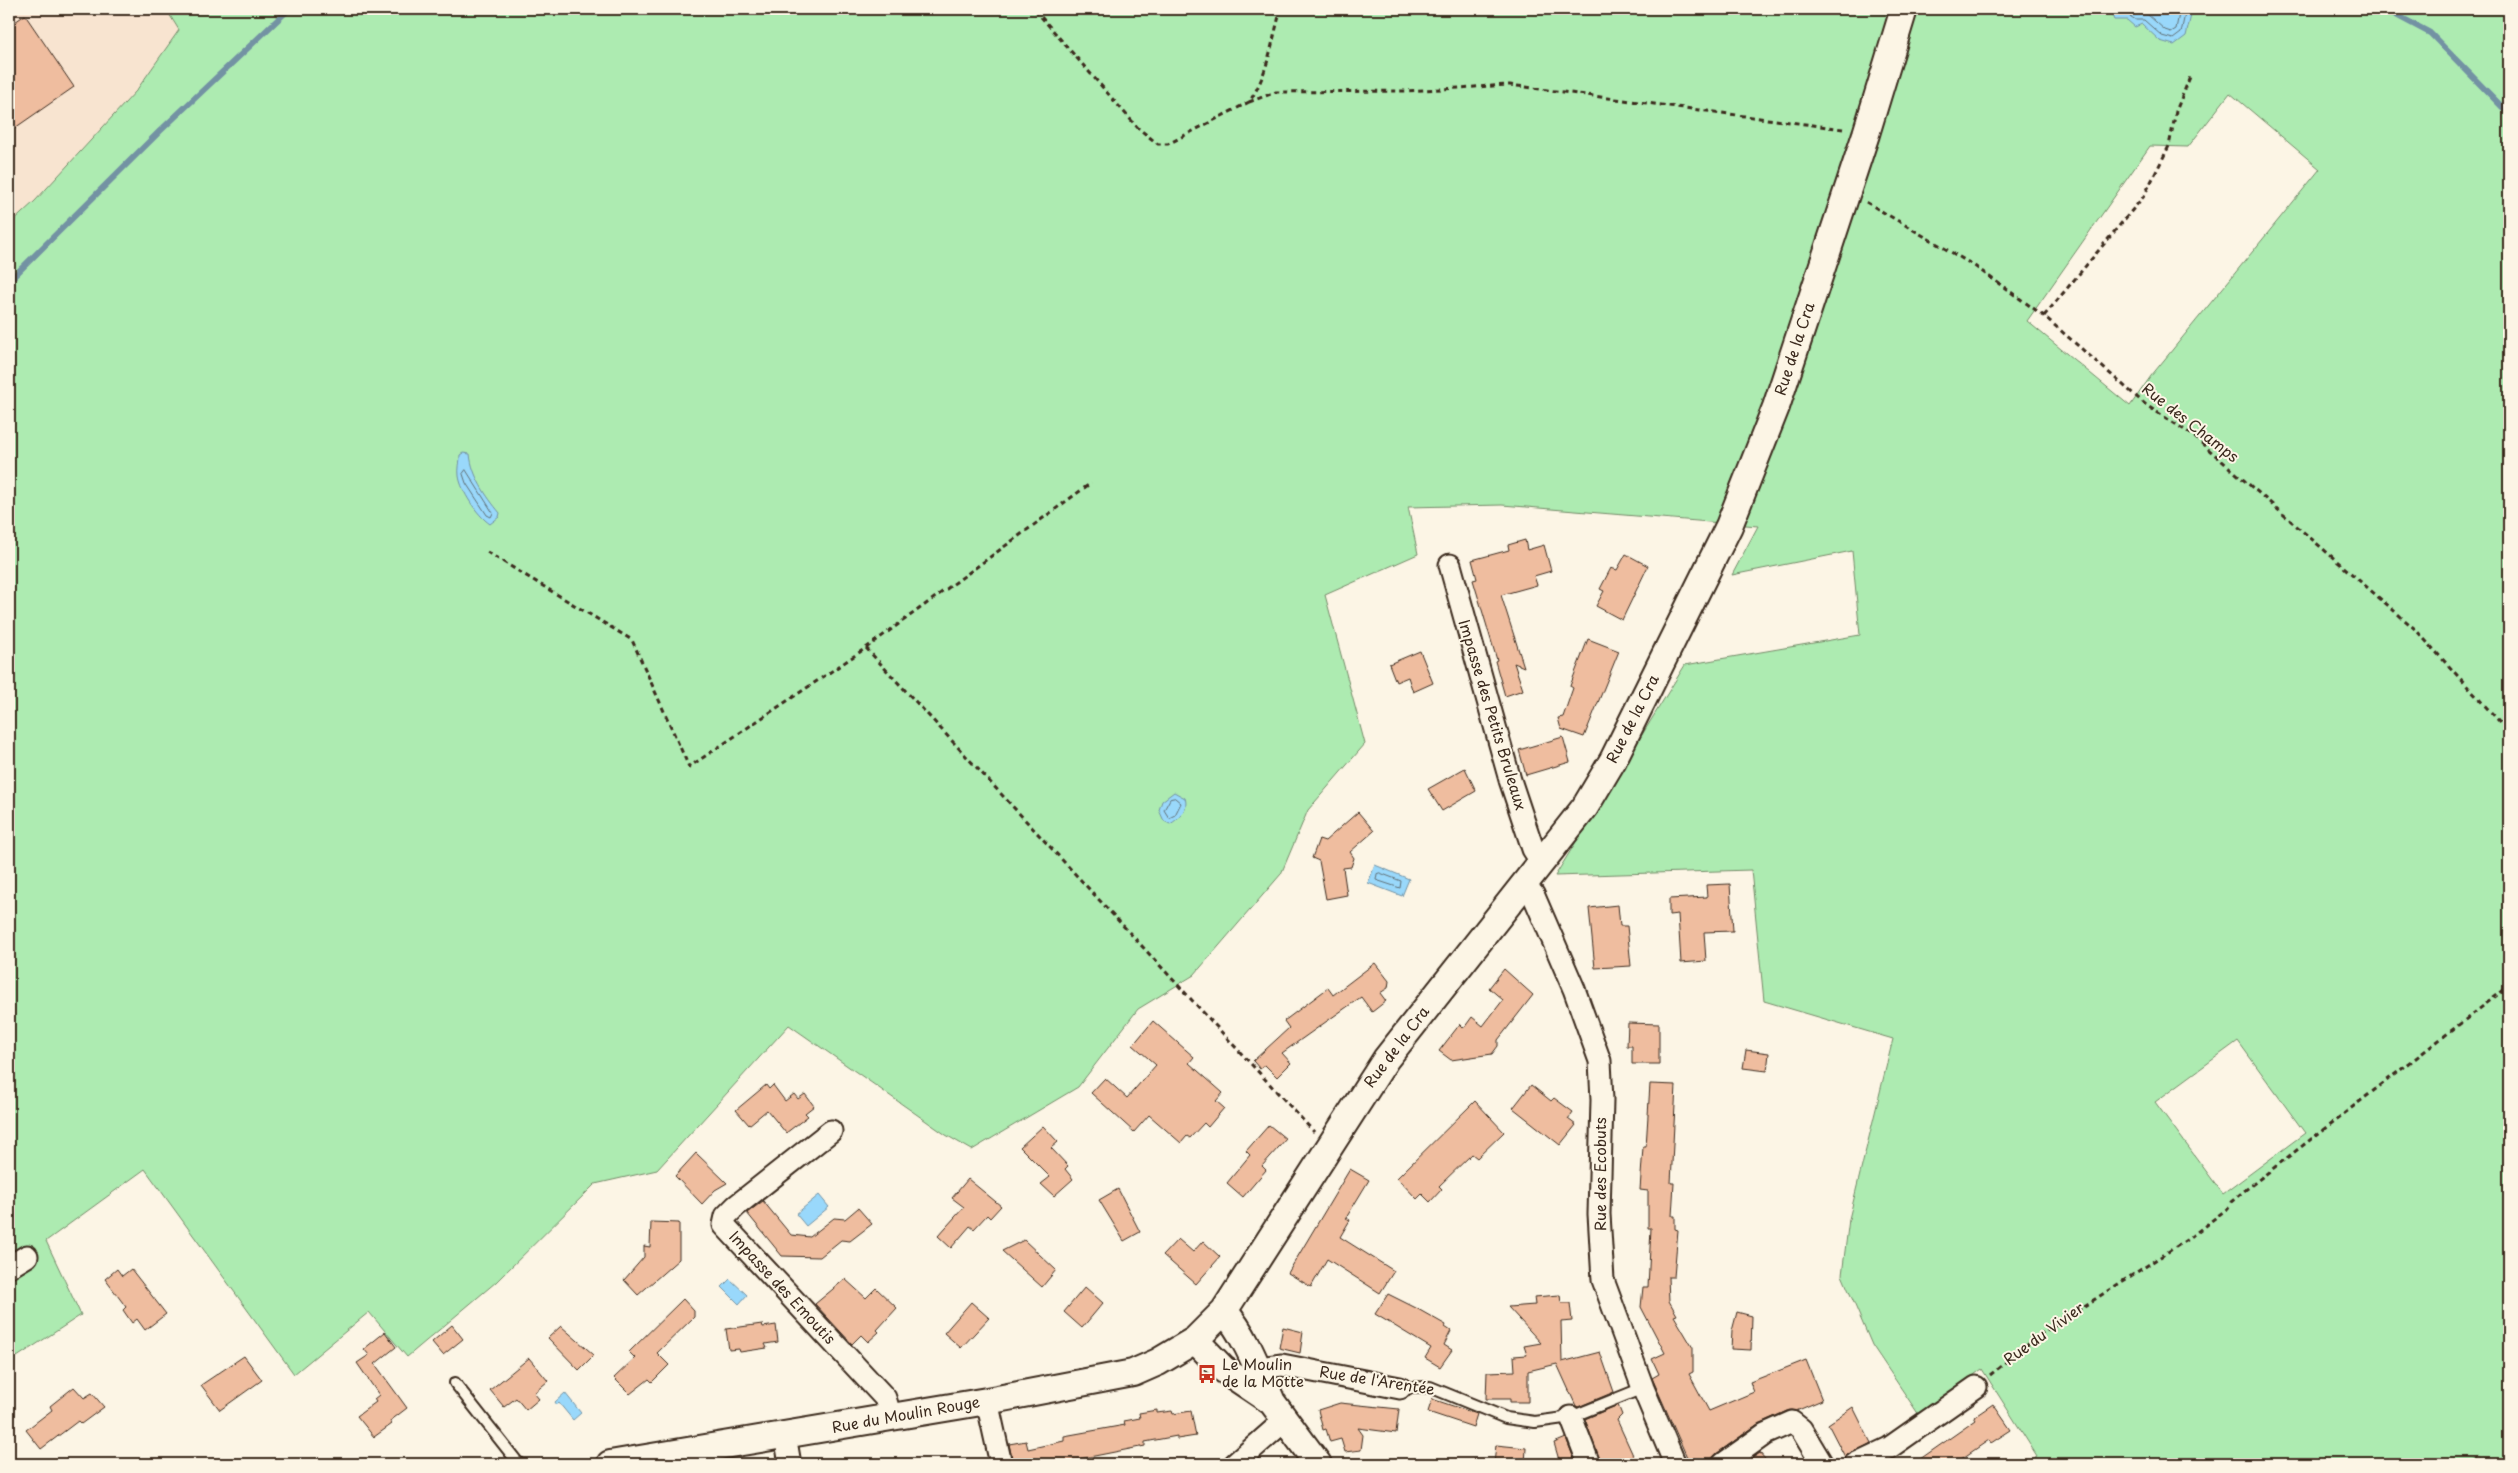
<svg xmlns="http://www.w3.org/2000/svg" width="2518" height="1473" font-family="'Playpen Sans',sans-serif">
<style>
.built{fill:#f8e4d0}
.green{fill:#adebb1;stroke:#748a68;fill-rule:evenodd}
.water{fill:#99d8fb;stroke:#7392a3}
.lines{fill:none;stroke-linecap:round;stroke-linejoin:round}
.shore{stroke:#617076;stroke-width:1}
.stream{stroke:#7392a3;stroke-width:6}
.building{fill:#efbd9f;stroke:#3b2a1e}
.service-casing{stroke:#3b2a1e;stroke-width:14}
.minor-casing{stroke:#3b2a1e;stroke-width:25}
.tertiary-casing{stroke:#3b2a1e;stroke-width:30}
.path{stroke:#3b2a1e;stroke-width:3;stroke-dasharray:5 4;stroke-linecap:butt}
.service{stroke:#fcf5e5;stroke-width:10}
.minor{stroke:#fcf5e5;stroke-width:21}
.tertiary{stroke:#fcf5e5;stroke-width:26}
.labels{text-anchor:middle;stroke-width:4;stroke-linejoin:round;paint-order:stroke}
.street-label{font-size:15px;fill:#3b2a1e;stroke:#fcf5e5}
.poi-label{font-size:15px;fill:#3b2a1e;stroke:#fcf5e5;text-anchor:start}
</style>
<rect width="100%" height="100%" fill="#fcf5e5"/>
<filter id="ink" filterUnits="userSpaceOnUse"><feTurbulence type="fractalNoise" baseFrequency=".02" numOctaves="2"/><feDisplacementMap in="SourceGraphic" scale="10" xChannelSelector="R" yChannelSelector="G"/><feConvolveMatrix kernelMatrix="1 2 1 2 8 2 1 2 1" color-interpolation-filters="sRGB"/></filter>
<g filter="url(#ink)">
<path class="built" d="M9 9H166L179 30 136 91 35 201 9 225Z"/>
<path class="green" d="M166 9H2509V1464H2487L2481 1457 2469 1464H2024L2037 1456 1982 1369 1919 1415 1872 1345 1842 1275 1849 1219 1893 1039 1764 1001 1751 870 1555 876 1685 665 1860 635 1852 551 1732 575 1758 526 1502 505 1408 507 1418 554 1325 595 1365 744 1308 810 1281 874 1194 975 1138 1009 1078 1087 972 1150 946 1135 789 1025 657 1170 595 1184 496 1282 407 1357 369 1312 294 1374 145 1169 46 1241 81 1315 17 1357 9 1343V225L35 201 136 91 179 30ZM2230 93 2320 169 2151 376 2130 406 2027 321 2150 146 2188 147ZM2238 1041 2305 1133 2223 1194 2155 1102Z"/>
<path class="water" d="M2109 9H2190L2192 11 2186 36 2174 45 2160 41 2142 24 2135 27 2127 20H2114Z
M463 453 470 454C472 476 486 496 500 513L499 517 490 524C477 515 461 491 459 476 458 469 460 462 460 455Z
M1174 792 1185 798C1189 809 1179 819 1170 824L1164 821 1159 810 1162 801Z
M1375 865 1409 879 1402 896 1368 883Z
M819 1195 829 1207 806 1226 796 1214Z
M730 1279 747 1295 739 1304 722 1287Z
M565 1393 581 1413 573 1420 559 1403 557 1405 555 1402Z"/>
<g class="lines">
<path class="shore" d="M2114 9 2118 15H2128L2136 20H2144L2162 36 2173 39 2181 33 2186 9
M2122 9 2147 14 2165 30 2171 32 2176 29 2180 9
M466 470 493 513 491 517 487 515 466 483 463 474Z
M1175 798 1181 803 1175 815 1169 818 1164 810 1170 799Z
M1380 873 1401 881 1400 888 1376 880 1377 874Z"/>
<path class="stream" d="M2385 9 2430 33 2509 114
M9 281 160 131 289 9"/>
</g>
<path class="building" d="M25 15 74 87 9 132V26Z
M1525 540 1527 550 1544 545 1551 571 1534 576 1537 585 1501 595 1524 667 1514 663 1523 690 1505 696 1495 661 1497 660 1473 580 1477 579 1472 560 1509 550 1508 545Z
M1626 554 1648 566 1622 620 1596 606 1604 591 1600 589 1611 568 1617 570Z
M1588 639 1619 651 1584 737 1561 729 1558 718 1563 717 1573 688 1570 686Z
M1420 651 1433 683 1413 692 1408 677 1396 682 1389 664Z
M1563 737 1570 762 1526 775 1519 750Z
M1465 768 1476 791 1442 811 1428 789Z
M1358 812 1374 831 1350 852 1354 858 1351 867 1343 868 1347 895 1326 899 1319 861 1312 858 1319 839 1325 841Z
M1730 884 1733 931 1704 932 1706 961 1681 963 1678 914 1669 915V899L1707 897 1706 885Z
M1618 905 1620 926H1627L1631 966 1595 968 1589 908Z
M1375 963 1389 981 1388 988 1380 993 1386 1001 1372 1012 1361 997 1282 1053 1291 1063 1277 1077 1265 1065 1260 1069 1253 1061 1289 1028 1284 1021 1328 988 1333 995Z
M1504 969 1533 995 1498 1040V1046L1492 1054 1451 1060 1439 1051 1460 1024 1464 1028 1472 1017 1483 1026 1503 1000 1489 988Z
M1153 1021 1194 1057 1189 1063 1223 1093 1216 1101 1224 1108 1208 1127 1204 1123 1190 1138 1187 1136 1181 1143 1149 1115 1134 1132 1091 1093 1105 1078 1127 1098 1156 1065 1133 1045Z
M1628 1023 1659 1024V1064H1632V1046H1627Z
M1746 1050 1769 1053 1767 1071 1743 1068Z
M1650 1084 1676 1085 1671 1183H1674L1672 1216H1675V1229L1678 1230 1674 1277H1668L1669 1301 1677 1315 1674 1316 1693 1348V1372L1689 1374 1709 1411 1754 1392 1750 1382 1806 1360 1822 1400 1796 1411H1787L1758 1424 1716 1454 1711 1464H1690L1652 1378 1659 1374 1652 1359 1665 1353 1641 1307 1643 1287H1648L1651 1228H1648V1191L1640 1190 1643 1147H1646Z
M766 1085 769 1089 773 1085 785 1101 794 1094 798 1099 805 1094 814 1106 805 1113 808 1116 786 1133 767 1110 749 1125 736 1110Z
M1531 1085 1551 1101 1554 1098 1573 1112 1568 1119 1576 1125 1560 1145 1513 1108Z
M1475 1101 1504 1132 1477 1158 1472 1154 1439 1186 1442 1189 1430 1202 1422 1194 1417 1199 1397 1178Z
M1269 1125 1286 1139 1262 1166 1266 1170 1243 1197 1227 1183 1250 1155 1246 1151Z
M1043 1126 1058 1142 1051 1148 1068 1166 1065 1169 1073 1179 1054 1196 1041 1184 1050 1177 1020 1147Z
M696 1153 727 1183 715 1190 702 1204 675 1176Z
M1350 1169 1369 1180 1346 1218 1350 1220 1340 1237 1394 1271 1380 1293 1327 1259 1311 1287 1288 1273Z
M968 1179 1001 1206 990 1218 987 1215 974 1229 970 1226 951 1248 938 1236 964 1207 952 1198Z
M1118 1189 1140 1232 1124 1241 1099 1200Z
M763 1201 791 1235 810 1237 834 1218 845 1219 858 1208 872 1224 850 1241 841 1240 820 1257 782 1256 747 1213Z
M651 1222 679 1223V1259L638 1295 624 1280 644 1257V1246L650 1247Z
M1178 1239 1193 1252 1203 1241 1220 1257 1196 1284 1163 1255Z
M1024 1240 1056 1270 1042 1287 1002 1251Z
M117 1269 122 1276 131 1269 166 1314 145 1330 137 1319 132 1323 123 1310 126 1307 105 1279Z
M845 1279 866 1298 876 1288 897 1308 877 1330 879 1332 868 1342 861 1335 852 1344 815 1304Z
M1085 1287 1103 1303 1082 1328 1064 1312Z
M1388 1294 1416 1308 1446 1325 1445 1327 1451 1331 1444 1345 1452 1350 1440 1367 1425 1358 1431 1348 1375 1314Z
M1560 1295 1561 1303H1570L1572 1321 1561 1322 1562 1362 1600 1352 1614 1392 1578 1407 1576 1406 1557 1364 1528 1371V1402H1510V1399H1486L1487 1372 1515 1371 1514 1356 1527 1355 1524 1346 1541 1343 1508 1307 1535 1305 1534 1297Z
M683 1299 694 1311V1317L657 1353 669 1365 652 1382 649 1379 630 1394 614 1378 635 1358 629 1352Z
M971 1302 989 1318 961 1348 944 1333Z
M1737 1312 1752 1316 1751 1350 1731 1349 1732 1331Z
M762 1324 763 1327 776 1325 778 1342 765 1344 767 1348 740 1352 739 1349 729 1350 726 1329Z
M452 1325 463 1339 443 1355 432 1342Z
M561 1326 594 1355 579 1370 548 1338Z
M1283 1327 1303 1332 1300 1353 1279 1348Z
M385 1332 396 1347 375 1364 407 1408 390 1421 392 1424 374 1437 357 1416 376 1402 374 1399 379 1395 357 1363 369 1355 364 1349Z
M244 1356 262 1380 220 1410 201 1385Z
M529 1358 548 1381 534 1393 539 1399 526 1410 516 1398 504 1407 490 1390Z
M74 1387 84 1398 92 1393 104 1407 81 1424 78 1421 41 1449 26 1430 52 1410 50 1406Z
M1432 1399 1477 1414 1473 1427 1428 1412Z
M1340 1403 1399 1409 1396 1433 1358 1428 1363 1435 1361 1450 1345 1452 1341 1439 1330 1442 1326 1429 1323 1430 1318 1410Z
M1993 1404 2011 1430 1991 1443 1989 1440 1954 1464H1913L1976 1420 1974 1417Z
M1618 1405 1622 1415 1617 1420 1637 1464H1601L1585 1419Z
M1853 1407 1871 1443 1845 1457 1828 1424Z
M1157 1410V1413L1172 1411 1173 1414 1191 1411 1196 1436 1177 1439V1436L1145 1442V1446L1054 1464 1053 1459 1031 1464H1013L1009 1444 1026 1441 1028 1449 1064 1441V1436L1125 1425 1124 1421 1140 1418 1139 1413Z
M1566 1438 1576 1464H1562L1559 1460 1554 1443Z
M1496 1445 1526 1448 1525 1464H1494Z
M1760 1453 1769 1464H1744Z"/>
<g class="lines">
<g class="service-casing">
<path id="service" d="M455 1383 519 1464
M1400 1388 1430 1387 1506 1418 1535 1422 1571 1417 1643 1388"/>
</g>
<g class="minor-casing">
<path id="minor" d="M1450 565 1510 780 1533 849 1542 863
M1523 887 1533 894 1574 989 1600 1061 1602 1100 1599 1214 1603 1280 1643 1388 1675 1464
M831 1131 736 1206 726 1216 724 1225 885 1398 891 1417
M9 1267 27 1256
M1258 1368 1282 1365 1400 1388
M987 1401 1001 1464
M1571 1417 1589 1464
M785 1435 790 1464
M1235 1464 1285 1420
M1723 1464 1765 1434 1792 1422 1801 1429 1822 1464
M1855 1464 1889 1448 1976 1387"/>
</g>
<g class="tertiary-casing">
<path id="tertiary" d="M1224 1311C1246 1335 1259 1372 1272 1402
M1195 1340 1223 1369 1272 1402 1318 1464
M610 1464 987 1401 1133 1373 1158 1362 1195 1340 1224 1311 1386 1059 1585 807 1613 760 1729 526 1776 407 1866 134 1904 9"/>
</g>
<path class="path" d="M1035 10 1138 128 1158 144H1168L1249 102C1268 75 1272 40 1281 9
M1249 102 1276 92 1404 91 1510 85 1843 129
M1866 202 1973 265 2044 316 2146 405 2191 434 2415 629 2509 732
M2044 316 2144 196 2169 146 2176 111 2190 77
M487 552 632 640 689 767 866 648 1314 1132
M866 648 1091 483
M1990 1375 2041 1334 2188 1239 2228 1208 2231 1202 2244 1191 2509 986"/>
<use href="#service" class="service"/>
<use href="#minor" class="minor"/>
<use href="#tertiary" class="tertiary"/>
</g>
</g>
<defs>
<g id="bus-bare" transform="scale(1.5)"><path d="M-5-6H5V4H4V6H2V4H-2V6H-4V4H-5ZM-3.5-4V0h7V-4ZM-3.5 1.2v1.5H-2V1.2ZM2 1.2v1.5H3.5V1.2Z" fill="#c8321e" stroke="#fcf5e5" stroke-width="2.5" paint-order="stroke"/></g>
</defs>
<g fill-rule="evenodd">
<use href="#bus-bare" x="1207" y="1374"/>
</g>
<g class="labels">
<g class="street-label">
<text transform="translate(1795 349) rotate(-72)" y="5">Rue de la Cra</text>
<text transform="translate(2190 423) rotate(38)" y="5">Rue des Champs</text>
<text transform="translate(1492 715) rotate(73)" y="5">Impasse des Petits Bruleaux</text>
<text transform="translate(1633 719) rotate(-63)" y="5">Rue de la Cra</text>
<text transform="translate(1397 1047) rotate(-53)" y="5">Rue de la Cra</text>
<text transform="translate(1601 1174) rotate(-90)" y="5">Rue des Ecobuts</text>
<text transform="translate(782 1288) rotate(47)" y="5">Impasse des Emoutis</text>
<text transform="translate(2044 1334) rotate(-36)" y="5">Rue du Vivier</text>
<text transform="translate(1377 1381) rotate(9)" y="5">Rue de l'Arentée</text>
<text transform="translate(906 1415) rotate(-10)" y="5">Rue du Moulin Rouge</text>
</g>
<g class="poi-label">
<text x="1222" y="1370">Le Moulin<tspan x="1222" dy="17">de la Motte</tspan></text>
</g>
</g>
<rect width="2518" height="1473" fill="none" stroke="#fcf5e5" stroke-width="30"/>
<rect x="15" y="15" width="2488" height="1443" fill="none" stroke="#3b2a1e" stroke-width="2" filter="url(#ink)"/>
</svg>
